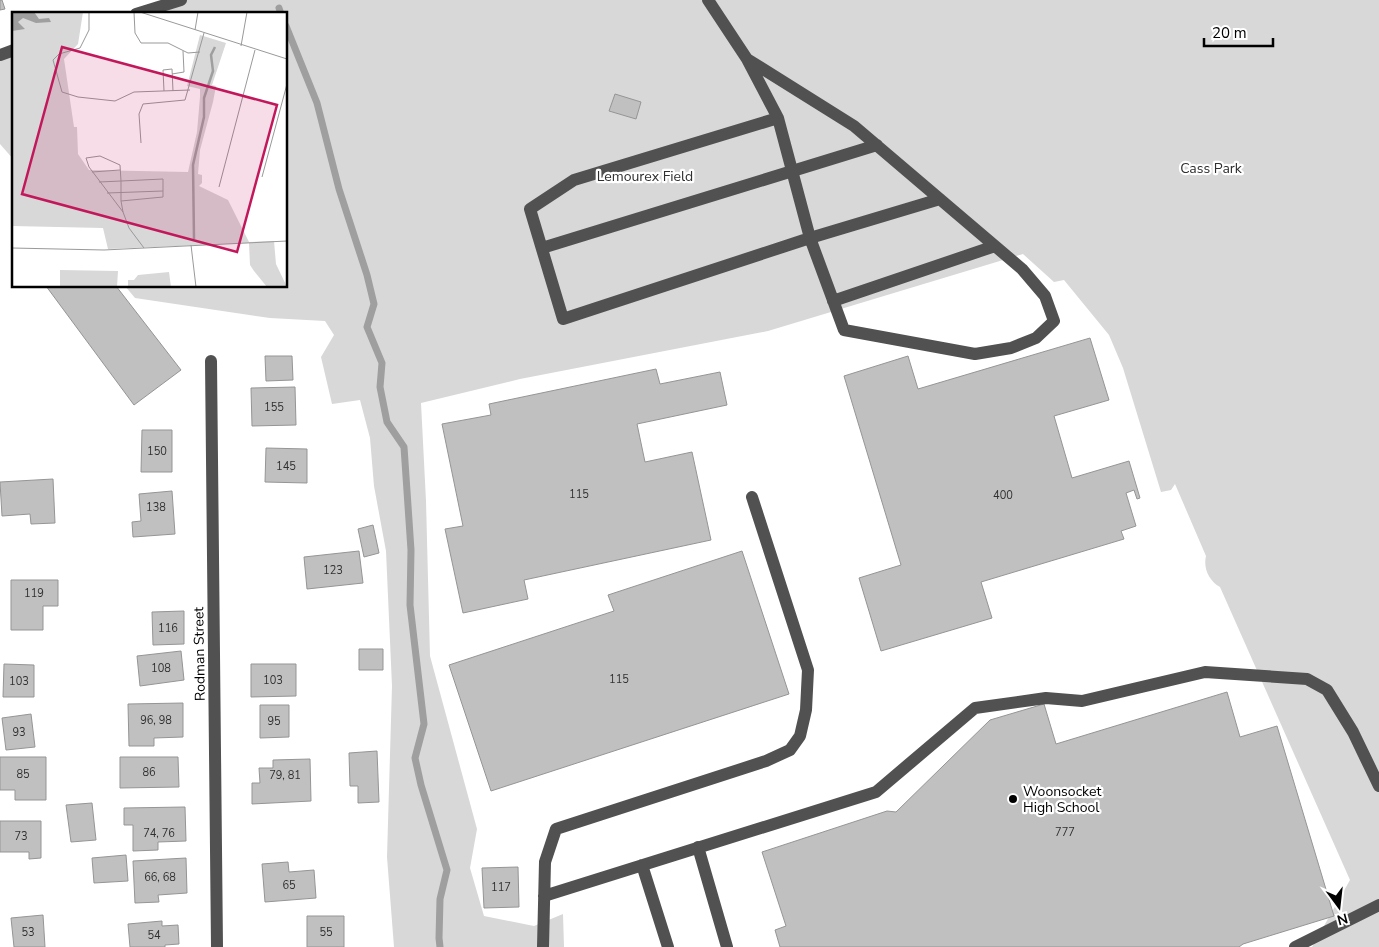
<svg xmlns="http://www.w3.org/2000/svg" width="1379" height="947" font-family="'Nunito Sans',sans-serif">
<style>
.green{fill:#d8d8d8}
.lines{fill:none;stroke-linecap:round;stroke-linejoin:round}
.stream{stroke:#9f9f9f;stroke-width:7}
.building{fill:#c0c0c0;stroke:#959595}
.minor{stroke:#515151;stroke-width:12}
.poi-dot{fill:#000;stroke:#fff;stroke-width:2}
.labels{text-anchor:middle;stroke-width:4.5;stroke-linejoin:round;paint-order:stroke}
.number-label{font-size:11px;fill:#303030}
.park-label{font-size:14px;fill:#2f2f2f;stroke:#fff}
.street-label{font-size:14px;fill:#000;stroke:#fff}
.poi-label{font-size:14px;fill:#000;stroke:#fff;text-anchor:start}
.inset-river{fill:none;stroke:#9f9f9f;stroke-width:2.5}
.inset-road{fill:none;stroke:#999;stroke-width:1}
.view{fill:#c2185b;fill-opacity:0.15;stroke:#c2185b;stroke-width:2.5}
.inset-edge{fill:none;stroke:#000;stroke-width:2.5}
</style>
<rect width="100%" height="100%" fill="#fff"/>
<path class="green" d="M175 0H1379V947H1312L1350 880 1220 587C1209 581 1203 568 1206 556L1175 484 1171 490 1161 492 1123 368 1109 335 1064 280 1054 282 1023 254 768 331 520 379 421 403 426 501 430 656 477 829 470 868 484 916 534 926 563 914 564 947H394L387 857 392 686 386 551 374 486 370 438 360 400 332 404 321 357 334 335 325 321 270 318 135 298 125 286H286V14H134Z
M14 54V160L0 144V58Z"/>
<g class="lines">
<path class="stream" d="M279 8 281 14
M286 26 317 103 339 189 367 275 374 304 367 327 382 363 380 387 387 422 404 447 411 550 410 605 424 724 415 758 421 785 447 870 440 899 439 938 440 947"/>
</g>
<path class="building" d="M0 0H2L5 9 0 10Z
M615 94 641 102 636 119 609 111Z
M46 286H116L181 370 134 405Z
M1090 338 1109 400 1054 416 1072 478 1129 461 1140 498 1137 499 1134 490 1126 493 1136 526 1121 531 1124 539 981 582 992 618 881 651 859 578 901 565 844 376 908 356 918 389Z
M265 356H292L293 380 266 381Z
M656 369 660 384 720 372 727 405 637 424 645 462 692 452 711 540 524 580 528 599 463 613 445 529 463 526 442 424 491 415 489 404Z
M295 387 296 425 252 426 251 388Z
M142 430H172V472H141Z
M266 448 307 449V483L265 482Z
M53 479 55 523 31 524 30 514 2 516 0 482Z
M172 491 175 534 133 537 132 522 141 521 139 494Z
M373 525 379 553 364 557 358 529Z
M359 551 363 583 307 589 304 557Z
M742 551 789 694 491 791 449 665 614 611 608 595Z
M11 580H58V606H43V630H11Z
M184 611V644L153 645 152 612Z
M359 649H383V670H359Z
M181 651 184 680 140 686 137 656Z
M4 664 34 665V697H3Z
M251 664H296V696L251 697Z
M1227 692 1240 737 1277 726 1334 916 1243 944 1239 947H780L775 930 786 926 762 852 887 811 896 812 990 720 1044 704 1056 744Z
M183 703V737L154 738V746H129L128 704Z
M260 705H289V737L260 738Z
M31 714 35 747 6 750 2 718Z
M377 751 379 802 358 803V786H350L349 753Z
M0 757H46V800H15V790H0Z
M120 757H178L179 787 120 788Z
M310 759 311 801 252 804V783H260L259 768H273V760Z
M92 803 96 840 71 842 66 805Z
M185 807 186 841 158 842V850L133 851V825H124V808Z
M0 821H41V858L29 859V852H0Z
M126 855 128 881 94 883 92 858Z
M186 858 187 893 158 895 159 902 135 903 133 861Z
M288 862 289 872 314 870 316 898 265 902 262 864Z
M518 867 519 907 484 908 482 868Z
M43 915 45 947H14L11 918Z
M307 916H344V947H307Z
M162 921V926L178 925 179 944 165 945V947H130L128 924Z"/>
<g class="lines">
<path class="minor" d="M708 0 747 59 778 118 574 180 530 209 563 319 810 238 844 330 975 354 1011 348 1036 338 1054 321 1045 296 1022 269 854 126 747 59
M136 14 181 0
M0 55 14 50
M778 118 810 238 940 199
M542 248 877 145
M833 301 995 246
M211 361 217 947
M698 847 727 947
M642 865 668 947
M544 896 876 792 975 708 1046 698 1082 701 1205 672 1307 679 1327 690 1353 732 1379 786
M543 947 545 862 556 829 766 761 790 750 800 736 806 710 808 670 752 497
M1295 947 1379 905"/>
</g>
<circle class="poi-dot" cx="1013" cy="799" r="5"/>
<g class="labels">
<g class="number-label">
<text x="274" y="411">155</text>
<text x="157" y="455">150</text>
<text x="286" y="470">145</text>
<text x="579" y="498">115</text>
<text x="1003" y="499">400</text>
<text x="156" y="511">138</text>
<text x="333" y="574">123</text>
<text x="34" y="597">119</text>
<text x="168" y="632">116</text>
<text x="161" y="672">108</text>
<text x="619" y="683">115</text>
<text x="273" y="684">103</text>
<text x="19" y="685">103</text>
<text x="156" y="724">96, 98</text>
<text x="274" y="725">95</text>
<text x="19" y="736">93</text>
<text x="149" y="776">86</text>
<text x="23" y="778">85</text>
<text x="285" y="779">79, 81</text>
<text x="1065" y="836">777</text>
<text x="159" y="837">74, 76</text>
<text x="21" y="840">73</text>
<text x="160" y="881">66, 68</text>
<text x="289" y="889">65</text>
<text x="501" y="891">117</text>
<text x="28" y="936">53</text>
<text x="326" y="936">55</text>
<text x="154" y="939">54</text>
</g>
<g class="park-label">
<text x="1211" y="173">Cass Park</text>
<text x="645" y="181">Lemourex Field</text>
</g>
<g class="street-label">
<text transform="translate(199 654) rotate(-91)" y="5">Rodman Street</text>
</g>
<g class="poi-label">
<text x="1023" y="796">Woonsocket<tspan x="1023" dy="16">High School</tspan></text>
</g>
</g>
<g transform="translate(12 12)">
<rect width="275" height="275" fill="#fff"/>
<path d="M0 0H71L66 32 52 47 62 115H65L66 142 77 158 176 160 185 120 188 85V77L175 74 188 23 214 31 200 73 204 74 201 90 188 138 186 162 190 163V171L187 174 216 188 237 230 262 229 264 252 275 275H255L242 259 238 253 237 231 96 237 91 216 0 214ZM48 258 106 259 105 275H48ZM157 260 159 275H116V268H122L126 263Z" fill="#d8d8d8"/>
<path d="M0 0H22L27 7 37 6 39 10 24 11 11 6 6 10 13 17 0 19Z" fill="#9f9f9f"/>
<path class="inset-river" d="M182 227 181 153 192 105V86L201 59 199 43 203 35"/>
<path class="inset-road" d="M77 0V18L68 36 47 42 41 48 50 80 66 85 103 89 122 80 178 78M122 0 123 21 129 31H156L176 41 188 40M128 0 275 47M183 18 186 0M229 34 235 0M160 62 172 60 171 39M152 79 151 58 160 57 161 79M129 131 127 102 131 92 173 88 192 21M80 160 108 158M250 165 275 72M87 170 109 169V189M207 175 243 38M95 181 151 179M111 200 109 189 151 185V167L109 169 108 153 88 144 74 146 77 155 111 200 117 216 132 236M179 233 184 275M0 236 92 238 275 229"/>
<path class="view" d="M50 35 265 93 225 240 10 182Z"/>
<rect width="275" height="275" class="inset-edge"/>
</g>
<g transform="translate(1339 907) rotate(165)" stroke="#ffffff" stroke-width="4" paint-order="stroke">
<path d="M0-4L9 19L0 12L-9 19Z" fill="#000000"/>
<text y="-8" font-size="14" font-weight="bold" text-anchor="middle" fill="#000000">N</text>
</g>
<path d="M1204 38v8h69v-8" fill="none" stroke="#000000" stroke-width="2.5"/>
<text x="1212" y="38" font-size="15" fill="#000000" stroke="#ffffff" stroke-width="4" paint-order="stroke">20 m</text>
</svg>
